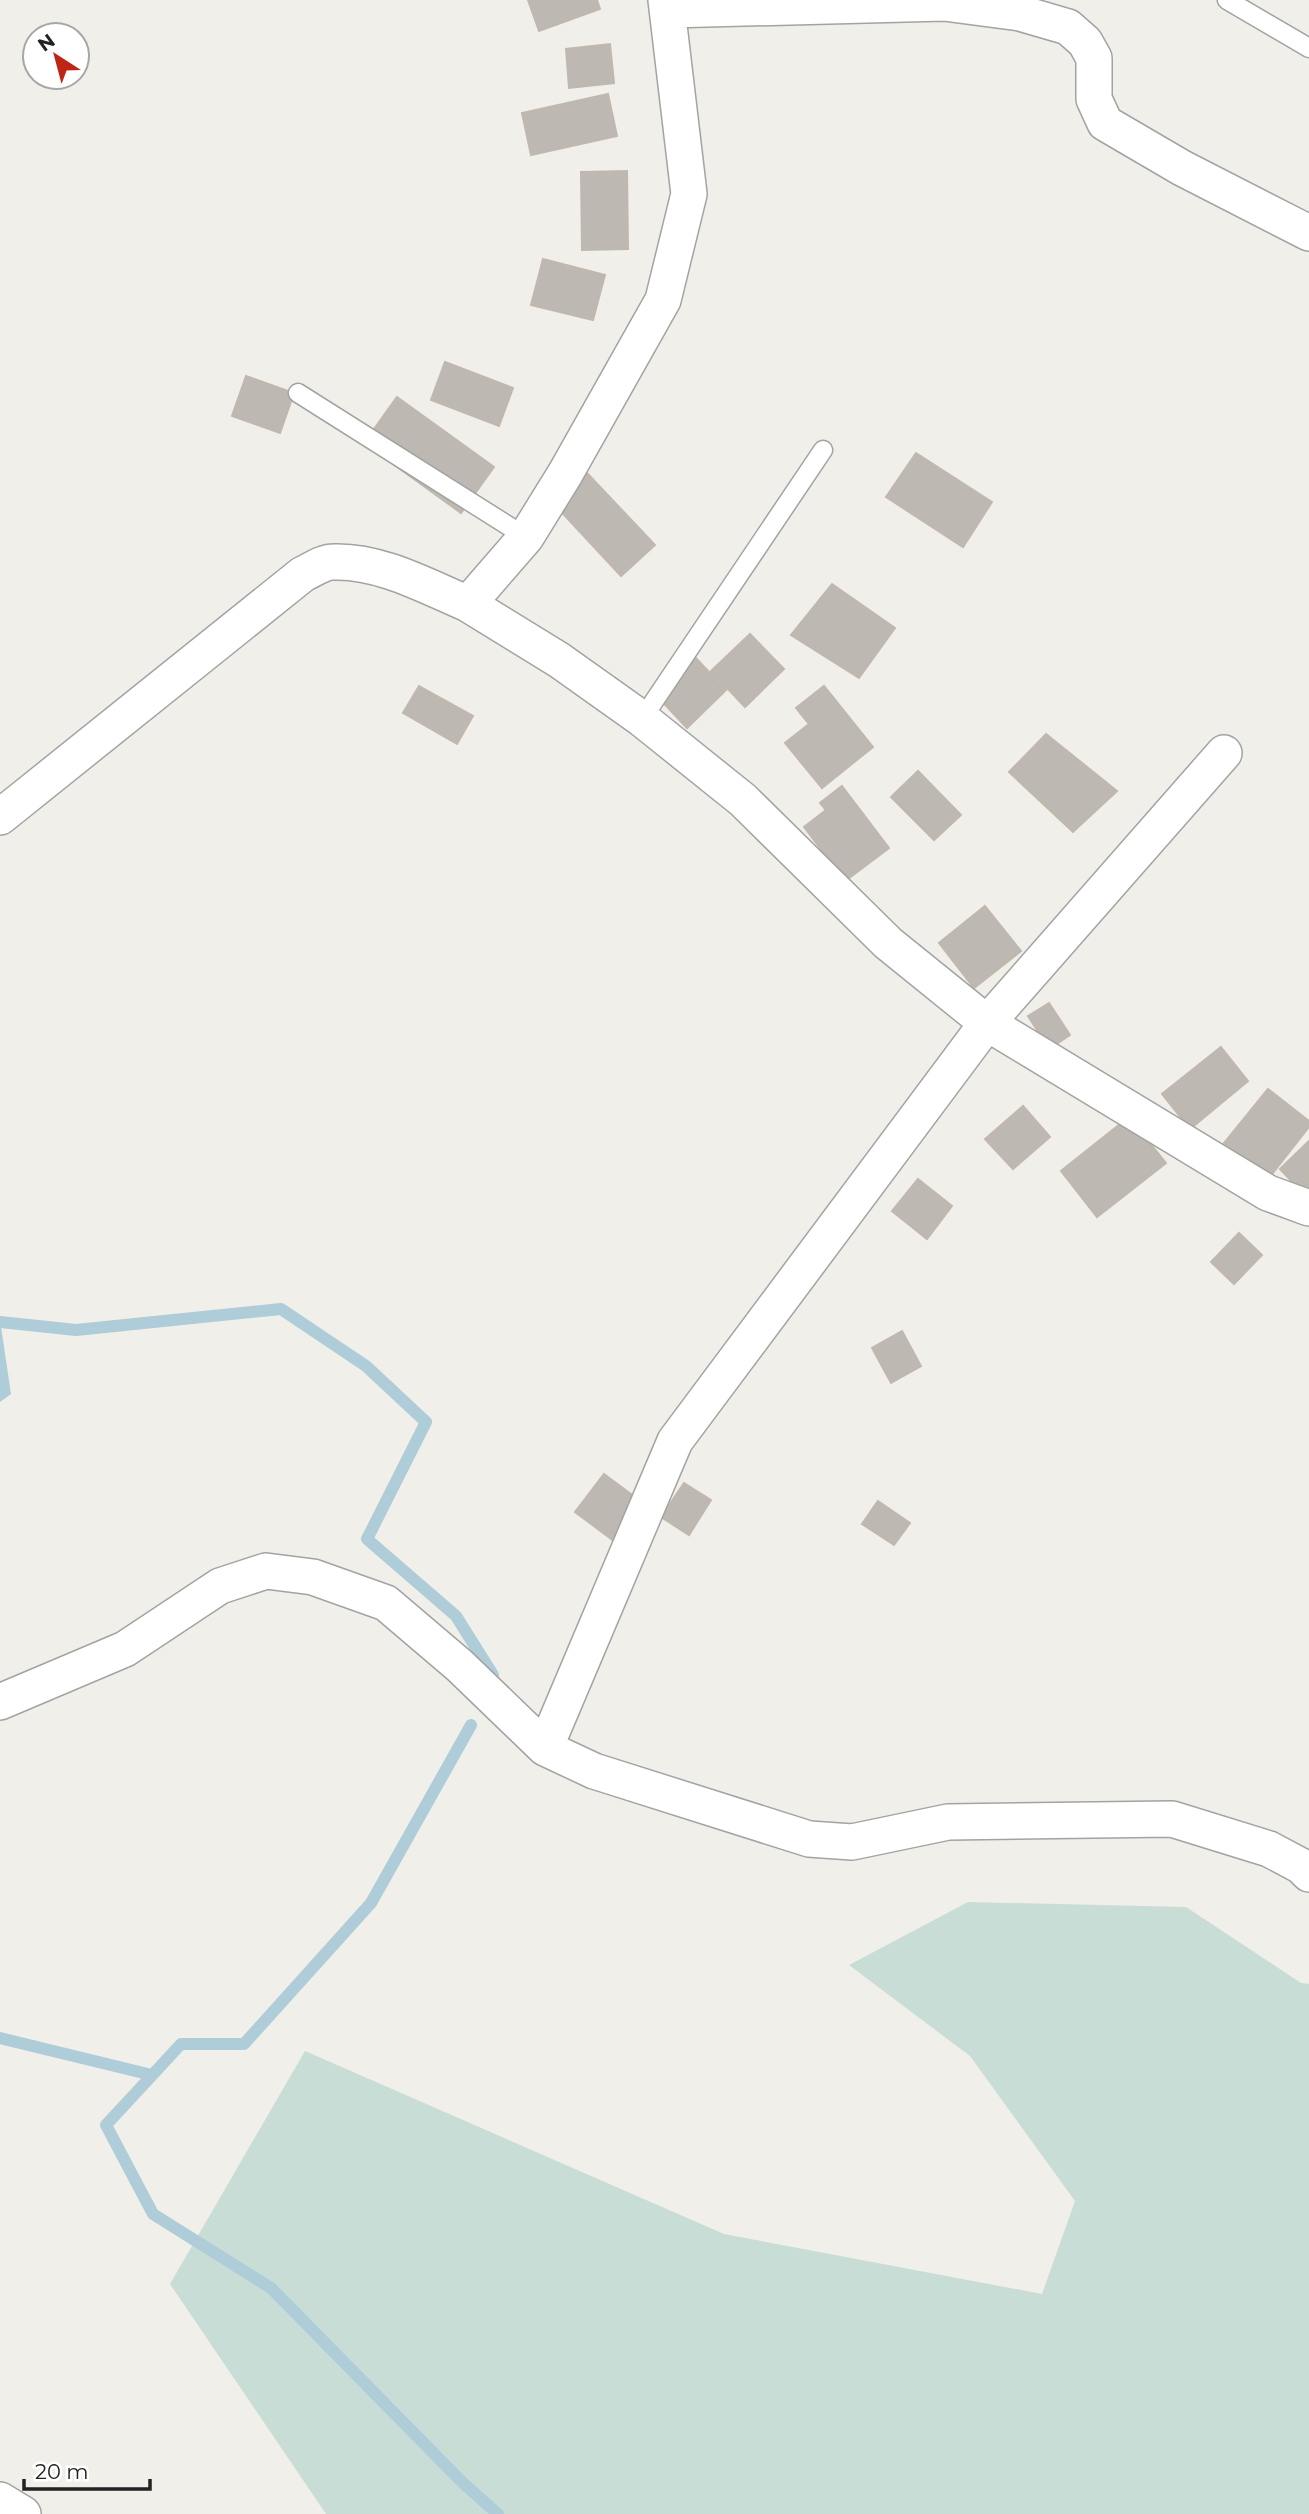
<svg xmlns="http://www.w3.org/2000/svg" width="1309" height="2514" font-family="Montserrat,sans-serif">
<style>
.wetland{fill:#c8ddd5}
.water{fill:#afccd9}
.lines{fill:none;stroke-linecap:round;stroke-linejoin:round}
.stream{stroke:#afccd9;stroke-width:12}
.building{fill:#beb8b2;stroke:#c1b8ad;stroke-width:2}
.lane-casing{stroke:#a3a3a3;stroke-width:21}
.street-casing{stroke:#a3a3a3;stroke-width:38}
.lane{stroke:#fff;stroke-width:18}
.street{stroke:#fff;stroke-width:35}
</style>
<rect width="100%" height="100%" fill="#f1efe9"/>
<path class="wetland" d="M968 1902 1186 1907 1301 1983 1309 1984V2514H326L170 2284 305 2051 724 2234 1042 2294 1075 2201 970 2056 849 1965Z"/>
<path class="water" d="M0 1320 11 1394 0 1402Z"/>
<g class="lines">
<path class="stream" d="M0 1322 76 1330 281 1309 366 1366 426 1422 367 1539 456 1616 493 1675
M471 1725 371 1903 244 2044H181L106 2125 153 2214 271 2288 463 2483 498 2514
M0 2038 152 2075"/>
</g>
<path class="building" d="M528 0H597L600 9 539 31Z
M610 44 614 83 569 88 566 49Z
M608 94 617 136 531 155 522 113Z
M627 171 628 249 582 250 581 172Z
M543 259 605 275 593 320 531 305Z
M445 362 513 388 499 426 431 400Z
M246 376 294 393 280 433 232 416Z
M397 397 494 467 461 513 364 443Z
M916 453 992 502 963 547 886 497Z
M586 472 655 545 621 576 553 503Z
M832 584 895 628 859 678 791 635Z
M750 634 784 669 745 707 711 671Z
M693 655 726 690 687 728 654 693Z
M419 686 473 716 457 744 403 713Z
M824 686 873 747 822 788 785 743 809 724 796 708Z
M1046 734 1117 791 1073 832 1009 772Z
M918 771 961 815 934 840 891 797Z
M842 786 889 848 845 881 804 827 826 810 820 803Z
M985 906 1021 951 974 988 939 943Z
M1049 1003 1070 1035 1049 1049 1028 1016Z
M1221 1047 1248 1081 1190 1129 1162 1094Z
M1268 1089 1309 1121V1127L1269 1178 1224 1143Z
M1023 1106 1050 1137 1013 1169 985 1139Z
M1129 1117 1166 1163 1097 1217 1061 1171Z
M1309 1141V1200L1280 1169Z
M918 1179 952 1206 927 1239 892 1211Z
M1239 1233 1262 1255 1234 1284 1211 1262Z
M902 1331 921 1366 891 1383 872 1348Z
M604 1474 647 1506 618 1544 575 1512Z
M684 1483 711 1500 689 1535 661 1517Z
M878 1501 910 1523 894 1545 862 1524Z"/>
<g class="lines">
<g class="lane-casing">
<path id="lane" d="M1227 0 1309 48
M298 393 526 537
M642 719 823 450"/>
</g>
<g class="street-casing">
<path id="street" d="M666 0 689 194 663 300 565 474 526 537 468 604 559 660 642 719 743 800 888 943 987 1023 1268 1193 1309 1208
M669 10 944 3 1020 13 1068 27 1085 42 1094 58V99L1105 123 1182 168 1309 233
M0 817 303 574C312 570 323 562 333 562 379 560 426 586 468 604
M0 1702 125 1649 220 1586 266 1571 313 1577 386 1603 460 1666 545 1748 594 1771 809 1839 852 1842 948 1822 1172 1819 1269 1849 1301 1866 1309 1874
M545 1748 675 1441 987 1023 1224 753
M0 2500 23 2514"/>
</g>
<use href="#lane" class="lane"/>
<use href="#street" class="street"/>
</g>
<g transform="translate(56 56) rotate(324)"><circle r="33" fill="#ffffff" stroke="#a7a7a7" stroke-width="2"/>
<path d="M0-5L12 26L0 18L-12 26Z" fill="#bd2516"/>
<text y="-10" font-size="19" font-weight="bold" text-anchor="middle" fill="#222222">N</text>
</g>
<path d="M24 2479v10h126v-10" fill="none" stroke="#222222" stroke-width="3.5"/>
<text x="35" y="2479" font-size="21" fill="#222222" stroke="#ffffff" stroke-width="5" paint-order="stroke">20 m</text>
</svg>
